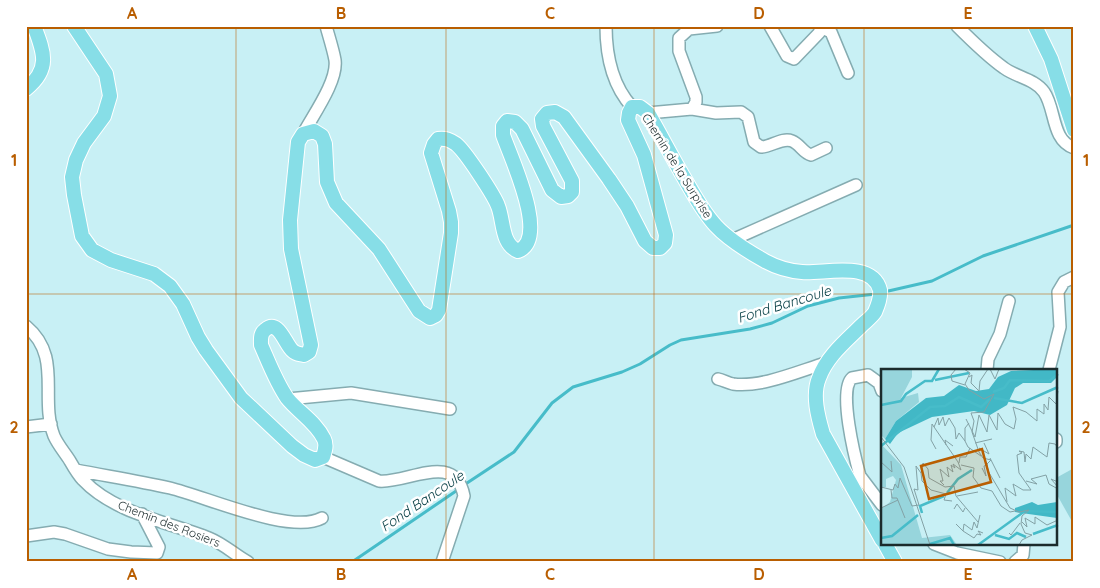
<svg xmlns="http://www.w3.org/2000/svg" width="1100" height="588" font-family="Quicksand,sans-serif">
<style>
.green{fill:#97d5dc}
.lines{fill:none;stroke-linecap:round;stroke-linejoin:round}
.stream{stroke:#47bcc9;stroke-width:3}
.minor-casing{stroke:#85acb1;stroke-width:14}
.major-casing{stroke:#fff;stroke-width:16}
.minor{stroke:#fff;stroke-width:11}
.major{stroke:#87dee7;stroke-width:14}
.grid{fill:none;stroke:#b95e01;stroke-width:1;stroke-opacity:0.55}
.labels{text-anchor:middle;stroke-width:5;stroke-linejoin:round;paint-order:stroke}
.street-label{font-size:12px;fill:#1b2b2c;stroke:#fff}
.water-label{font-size:14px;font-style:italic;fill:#013a40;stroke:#fff}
.inset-river{fill:none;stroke:#47bcc9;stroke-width:2.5}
.inset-road{fill:none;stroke:#83a1a5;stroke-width:1}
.view{fill:#b95e01;fill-opacity:0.15;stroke:#b95e01;stroke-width:2.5}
.inset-edge{fill:none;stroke:#1b2b2c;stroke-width:2.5}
.neatline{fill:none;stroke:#b95e01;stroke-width:2}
.grid-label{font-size:16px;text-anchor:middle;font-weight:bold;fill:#b95e01}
</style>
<rect width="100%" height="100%" fill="#c8f0f5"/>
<path class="green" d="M1074 468V525L1056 493V478Z"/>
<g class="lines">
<path class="stream" d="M884 292 932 281 983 256 1074 225
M464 485 514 452 552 403 573 387 622 372 640 364 670 345 681 340 750 329 772 323 808 306 839 298 876 294
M352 562 459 489"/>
<g class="minor-casing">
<path id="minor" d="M606 26C606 55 612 85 632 107
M770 26 787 56 794 59 819 33 822 26
M957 26C972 41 987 56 1004 68 1016 77 1035 79 1044 92 1056 109 1051 140 1074 148
M822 28 831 32 848 73
M692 109 716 113 741 112 748 117 754 142 761 147C771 147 782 137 792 141 800 144 803 153 811 155L826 148
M648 113 692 109 696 102V97L679 51V38L689 29 717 26
M303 134C313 115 338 81 335 60 333 49 329 37 326 26
M732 240 856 185
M26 326C63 357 39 397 54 436 58 445 65 453 70 461 74 468 78 475 83 480 114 513 168 522 209 538 224 544 235 555 248 562
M987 370 988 359 1000 334 1009 301
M1049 370 1060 327 1058 292 1064 282 1074 277
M718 379C723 380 728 383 733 384 761 388 799 371 826 363
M288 399 351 393 450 409
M26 427 51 424
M1056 439V442
M323 457 379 481C407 484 455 450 464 496L442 562
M76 470C107 476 139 481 170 488 207 497 291 535 322 518
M860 476C855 458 838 390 852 378L868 375 879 383 882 391
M854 479 860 476 882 505
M26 536 54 532 65 534 108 549 131 552 157 553 159 547 142 514
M934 544 957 553 1000 562
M1015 562 1023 555 1024 544"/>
</g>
<g class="major-casing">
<path id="major" d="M74 26 106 74 110 96 104 116 84 143 76 160 72 177 74 195 82 236 92 250 111 260 154 274 170 286 183 304 198 337 206 350 241 398 292 446 304 455 315 460 323 457C325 451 327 445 324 439 316 422 298 412 287 398 276 382 269 363 261 345 261 339 260 334 265 330 279 318 285 345 293 351 296 354 300 354 304 355L309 352 311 345 291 249 290 220 298 142 303 134 314 131 322 136 325 144 327 182 336 203 379 249 419 311 430 318 436 315 439 310 451 233V222L449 211 431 153 434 144 438 139C446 138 450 140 456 144 465 151 494 195 498 206 504 221 501 244 518 251 550 239 510 156 503 135V126L507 121 515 122 522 129 552 190 561 197 568 196 572 192V181L543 126 542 119 547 113 555 112 564 117 609 179 627 206 645 241 653 248H660L665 243 666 235 644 155 628 120 629 113 632 107H640L648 113C660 134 671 155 683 176 693 193 702 211 716 226 729 240 749 252 765 261 776 267 789 271 802 272 824 274 872 260 880 290 881 297 878 305 875 312 872 317 866 321 862 325 846 341 827 356 819 378 812 395 818 417 823 434L882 540
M1035 26 1051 59 1074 130
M26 89C51 69 44 52 34 26
M885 544 895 562"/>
</g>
<use href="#minor" class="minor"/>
<use href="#major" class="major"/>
</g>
<path class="grid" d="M236 26V562M446 26V562M654 26V562M864 26V562M26 294H1074"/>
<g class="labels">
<g class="street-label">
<text transform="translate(677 166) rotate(58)" y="4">Chemin de la Surprise</text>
<text transform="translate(169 524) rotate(21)" y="4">Chemin des Rosiers</text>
</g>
<g class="water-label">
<text transform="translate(784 304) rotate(-17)" y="5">Fond Bancoule</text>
<text transform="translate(422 501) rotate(-34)" y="5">Fond Bancoule</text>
</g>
</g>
<g transform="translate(881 369)">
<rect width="176" height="176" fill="#c8f0f5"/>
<path d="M0 0H31V8L20 29 37 24 38 33 15 52 4 70 0 66ZM0 75 20 96 41 169 69 166 76 176H0V140L9 133 15 111 12 107 5 110V118L0 119Z" fill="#97d5dc"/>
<path d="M176 0V8L170 14H142L134 19 126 36 109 46 93 42 51 48 17 64 9 75 4 70 15 52 45 29 63 27 78 16 95 22 108 20 117 8 130 2ZM151 133 157 136 176 133V149L134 143V139Z" fill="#42b8c6"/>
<path class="inset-river" d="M54 11 88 4M112 23 123 19 129 11 168 12 177 5M113 29 141 34 177 18M0 36 20 32 25 25 44 12H51L58 0M0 77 49 38 64 37 78 28 100 38 109 30M66 124 77 110 91 101M41 144 39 137 63 127M152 165 177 156M114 166 128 170 136 164 145 168M0 169 11 167 37 146M49 175 69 169 73 176M97 176 144 142 177 143"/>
<path class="inset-road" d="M75 0 70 6 71 12 84 16M83 0 89 4 84 15 88 21 103 30 113 25 103 43 90 44 93 52 91 63 98 83 102 89 110 91 106 95 107 102 129 139 138 143 148 141 141 147 140 155 144 164 151 166 141 171 138 176M109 0 114 10 118 0M88 8 91 6 90 14 98 22 99 12 107 0M85 50 94 68 98 46 106 63 108 46 116 61 117 44 124 55 133 60 135 50 132 38 145 43 156 52V40L163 45V35L167 41 168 28 175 35 177 22M53 58 57 49 58 56 62 48 64 57 68 49 74 59 75 70 78 64 84 72V59L88 54M0 68 23 98 49 176M84 72 87 78 100 87M94 74 111 70M65 76 64 71 72 77M98 79 108 85 103 74M55 80 50 71 51 55 77 93M109 89 119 109M0 93 11 103 10 92M78 94 79 88H85L89 79M80 96 93 99 92 108 100 119 111 122 120 137 129 143 134 142M101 99 105 107 103 97 106 96M40 104 41 112 50 121 65 125 63 131 71 132M145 112 156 115 150 110 165 106 168 115 177 120M177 113 170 110 177 118M63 116 59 112H62L59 100 68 108 66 98 72 103 70 96 74 99 72 95 80 101 77 93M0 118 12 121 14 115 17 119 19 109 31 137 38 136 33 120 37 121 35 97 40 104 42 94 47 100 48 109 64 118M64 118 73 117 75 127 97 153M10 121 11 129H16L24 149M76 127 97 123M126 133 124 119 135 127 132 115 142 121H150L138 104 136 86 141 84 138 82 143 83 144 93 145 85 150 90 152 78 166 88 168 74 174 75 177 79M0 139 17 131M73 140 76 135 82 143 84 139M141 153 146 158 144 149 154 155V148L166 156 177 151M75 155 82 162 83 155 91 161 93 153 96 159 99 146M82 162 93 169 96 165 100 166 97 162 102 164M128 164 130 166 139 154"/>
<path class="view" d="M101 80 110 113 48 130 40 97Z"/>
<rect width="176" height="176" class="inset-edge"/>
</g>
<rect width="1100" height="588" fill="none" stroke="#ffffff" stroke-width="55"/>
<rect x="28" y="28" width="1044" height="532" class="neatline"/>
<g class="grid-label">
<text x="132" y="19">A</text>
<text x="341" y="19">B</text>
<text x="550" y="19">C</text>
<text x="759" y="19">D</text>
<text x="968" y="19">E</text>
<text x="14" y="166">1</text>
<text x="1086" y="166">1</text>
<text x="14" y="433">2</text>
<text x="1086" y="433">2</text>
<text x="132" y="580">A</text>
<text x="341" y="580">B</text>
<text x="550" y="580">C</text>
<text x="759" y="580">D</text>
<text x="968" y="580">E</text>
</g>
</svg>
